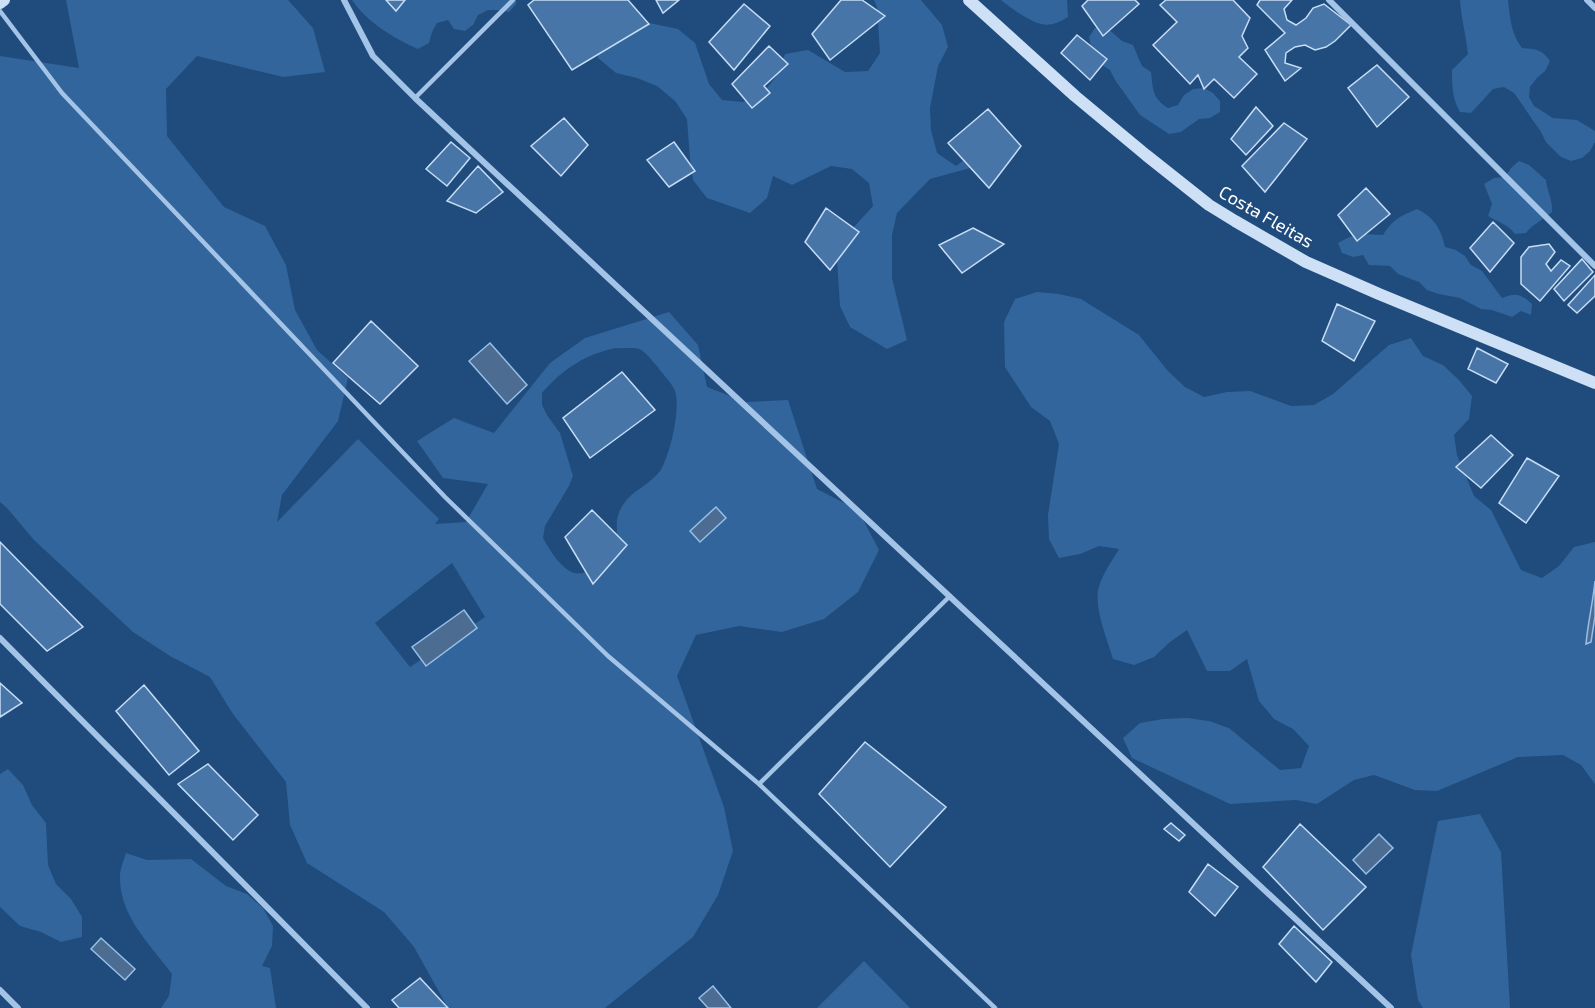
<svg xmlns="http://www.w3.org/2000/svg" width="1595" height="1008" font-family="'Exo 2',sans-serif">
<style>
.green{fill:#32659b;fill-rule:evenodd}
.water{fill:#4c6c91;stroke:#96bfe8;stroke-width:1.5}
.building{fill:#4875a7;stroke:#c6ddf5;stroke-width:1.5}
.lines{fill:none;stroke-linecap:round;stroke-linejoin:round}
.lane{stroke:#a3c3e7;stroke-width:4.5}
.street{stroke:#a3c3e7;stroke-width:6}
.secondary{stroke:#cde0f6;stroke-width:12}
.labels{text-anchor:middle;stroke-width:4.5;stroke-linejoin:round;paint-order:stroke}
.street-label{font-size:18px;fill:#fff;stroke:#1f4b7d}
</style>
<rect width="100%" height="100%" fill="#1f4b7d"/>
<path class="green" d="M66 0H288L313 28 325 72 283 77 197 56 166 89 167 136 224 207 265 226 286 265 295 310 317 350 348 378 338 421 282 495 277 522 358 439 439 519 435 524 466 522 488 484 443 478 417 441 454 418 494 433 550 363 585 338 669 312 698 345 707 387 746 402 788 400 817 489 858 510 879 550 858 592 824 619 782 632 739 626 696 635 677 676 724 807 733 851 718 895 693 937 605 1008H448L414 947 384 912 307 863 290 825 286 782 233 714 210 677 170 656 133 632 34 540 7 508 0 502V56L79 68ZM616 348C623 349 633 347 639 349 646 352 651 360 656 365 661 372 672 383 675 391 681 408 670 456 660 471 650 485 632 490 623 505 612 521 620 532 615 545 612 551 604 557 599 562 575 590 556 561 543 538L545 526 569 486 573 476 560 433 547 415 542 405V393C562 370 585 354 616 348ZM452 563 485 617 410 667 375 623Z
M352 0H516V4L509 12 498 10H488L478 15 473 25 465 31 454 29 448 20 437 23 432 32 429 43 418 49C393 38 367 22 352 0Z
M874 0H921L942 25 948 47 938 66 930 108 931 130 937 153 956 166 991 140 992 162 930 179 897 213 892 235V278L907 340 887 349 850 327 840 306 837 260 843 239 873 206 869 183 852 169 831 166 792 185 773 176 767 198 750 213 707 198 693 180 690 159 687 119 675 101 657 86 637 78 616 73 598 58V37L635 20 678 29 695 43 709 84 722 100 743 102 764 92 778 74 785 54 808 50 845 72 868 71 880 53 877 7Z
M1001 0H1067L1068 17C1049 29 1040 26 1022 15 1014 10 1008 6 1001 0Z
M1460 0H1508C1510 17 1511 34 1522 48 1536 49 1542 49 1550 61L1545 71 1537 78 1530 87 1529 97 1534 106 1553 118 1577 120 1595 131V142L1590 151 1582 158 1571 161 1561 157 1546 142 1541 132 1514 93 1504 87 1493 89 1471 113 1460 112C1452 99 1452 85 1452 70L1468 54C1466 35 1461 18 1460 0Z
M1106 27 1122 41 1133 45 1142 66 1151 72C1153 89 1152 98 1168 108L1178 105 1184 95 1193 89 1204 88 1213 93 1220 101V112L1210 118 1199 119 1181 132 1169 134 1140 115 1115 80 1110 70 1102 65 1091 47 1089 37 1095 28Z
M1519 161 1529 165 1546 180C1547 192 1553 199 1552 212 1543 220 1533 224 1526 233L1515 234C1506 223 1499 223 1488 216L1492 204 1484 184 1494 178 1505 177 1511 168Z
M1417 209C1434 217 1441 229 1445 247L1456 250 1465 256 1471 265 1482 271 1502 298C1516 292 1521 294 1532 304L1531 315 1521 311 1512 317 1492 310 1481 309 1460 298 1439 294 1427 290 1419 282 1398 274 1390 266 1369 265 1363 255 1353 257 1342 253 1338 243C1356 232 1363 234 1383 235 1394 218 1399 217 1417 209Z
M1037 292 1059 294 1081 299 1139 335 1168 371 1185 387 1204 397 1227 392 1250 391 1291 406 1314 405 1333 394 1389 345 1411 338 1423 356 1443 365 1459 380 1472 396 1469 419 1454 435 1457 455 1474 496 1491 510 1521 570 1542 578 1559 566 1574 547 1595 542V784L1581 765 1563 755 1518 757 1437 791 1415 790 1374 775 1354 780 1317 804 1296 800 1230 804 1132 758 1123 738 1140 723 1163 719 1187 718 1209 721 1229 728 1280 770 1301 768 1309 746 1293 729 1274 719 1259 701 1247 659 1230 671H1207L1187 630 1170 642 1154 657 1134 665 1113 659C1107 639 1095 611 1098 590 1101 576 1112 561 1119 549L1099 546 1080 554 1059 558 1049 539 1048 515 1059 444 1050 421 1031 407 1005 367 1004 322 1015 299Z
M8 769 23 785 32 805 46 823 48 865 56 884 71 899 82 917V937L61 942 41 932 20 926 0 907V774Z
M1480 814 1501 852 1510 1008H1423L1418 1000 1411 955 1438 821Z
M126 853 147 860 191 859 226 886 247 894 263 908 273 926 272 946 262 966 270 968 276 1008H161L169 996 172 974C150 944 119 916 120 876 120 869 124 860 126 853Z
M864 961 910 1008H817Z"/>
<path class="water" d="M490 343 527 385 507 404 469 361Z
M716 507 726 518 700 542 690 531Z
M1595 581V616L1591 642 1586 644C1588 622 1593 602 1595 581Z
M464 610 477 628 426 666 412 647Z
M1379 834 1393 848 1366 874 1353 860Z
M101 938 135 969 125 980 91 949Z
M713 986 731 1008H708L699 998Z"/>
<path class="building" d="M386 0H405L396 11Z
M534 0H628L649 24 572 70 528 5Z
M656 0H679L663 13Z
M841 0H862L885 16 830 60 812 34Z
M1088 0H1135L1139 4 1103 36 1082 6Z
M1166 0H1233L1250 18 1242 36 1248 48 1239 57 1257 74 1234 98 1214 79 1204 89 1198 75 1190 84 1153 45 1177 22 1160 5Z
M1260 0H1292L1284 9 1287 20 1296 25 1306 18 1313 8 1324 4 1351 25 1335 41 1326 47 1315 50 1305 45 1295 47 1286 53 1285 63 1301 68 1285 81 1265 50 1285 33 1257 5Z
M744 4 770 26 734 70 709 42Z
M1077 35 1107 59 1090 80 1061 53Z
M769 46 788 64 764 86 770 93 752 108 732 84Z
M1377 65 1409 97 1377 127 1348 88Z
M1256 107 1273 126 1246 155 1231 139Z
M988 109 1021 146 989 188 948 143Z
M564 118 588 145 561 176 531 146Z
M1284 123 1307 139 1265 192 1242 166Z
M451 142 470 158 447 186 426 169Z
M674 142 695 171 669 187 647 160Z
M478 166 503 192 476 213 447 201Z
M1366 188 1390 214 1357 241 1338 215Z
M826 208 859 232 830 270 805 242Z
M1493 222 1514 243 1490 272 1470 248Z
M973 228 1004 244 962 273 939 245Z
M1549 244 1555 252 1546 264 1551 271 1561 260 1570 266 1540 301 1521 284V257L1529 247Z
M1582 259 1593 272 1564 301 1554 289Z
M1595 275V296L1577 313 1568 305Z
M1337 304 1375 321 1354 361 1322 341Z
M371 321 418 366 380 404 333 363Z
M1477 348 1508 364 1496 383 1468 369Z
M622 372 655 410 590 458 563 418Z
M1491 435 1513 455 1481 488 1456 467Z
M1527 458 1559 476 1526 523 1499 503Z
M592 510 627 545 593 584 565 537Z
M0 542 83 627 47 651 0 604Z
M0 683 22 703 0 717Z
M144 685 199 751 169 775 116 711Z
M865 742 946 807 890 867 819 794Z
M208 764 258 815 233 840 178 784Z
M1171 823 1185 835 1179 841 1164 829Z
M1300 824 1366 887 1323 930 1263 867Z
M1208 864 1238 887 1215 916 1189 892Z
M1294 926 1332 962 1316 982 1279 944Z
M420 978 448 1008H399L392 1000Z"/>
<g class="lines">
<path class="lane" d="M0 11 62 93 445 497 608 656 759 784 995 1008
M415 98 513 0
M759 784 950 596"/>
<path class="street" d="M344 0 373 56 415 98 1391 1008
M1329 0 1595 266
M1587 0 1595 8
M0 638 367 1008
M0 990 18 1008"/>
<path class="secondary" d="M969 0 1075 96 1146 155 1209 205 1235 221 1306 262 1379 294 1595 383
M0 3 4 0"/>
</g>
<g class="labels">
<g class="street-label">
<text transform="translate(1266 217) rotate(30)" y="6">Costa Fleitas</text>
</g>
</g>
</svg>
